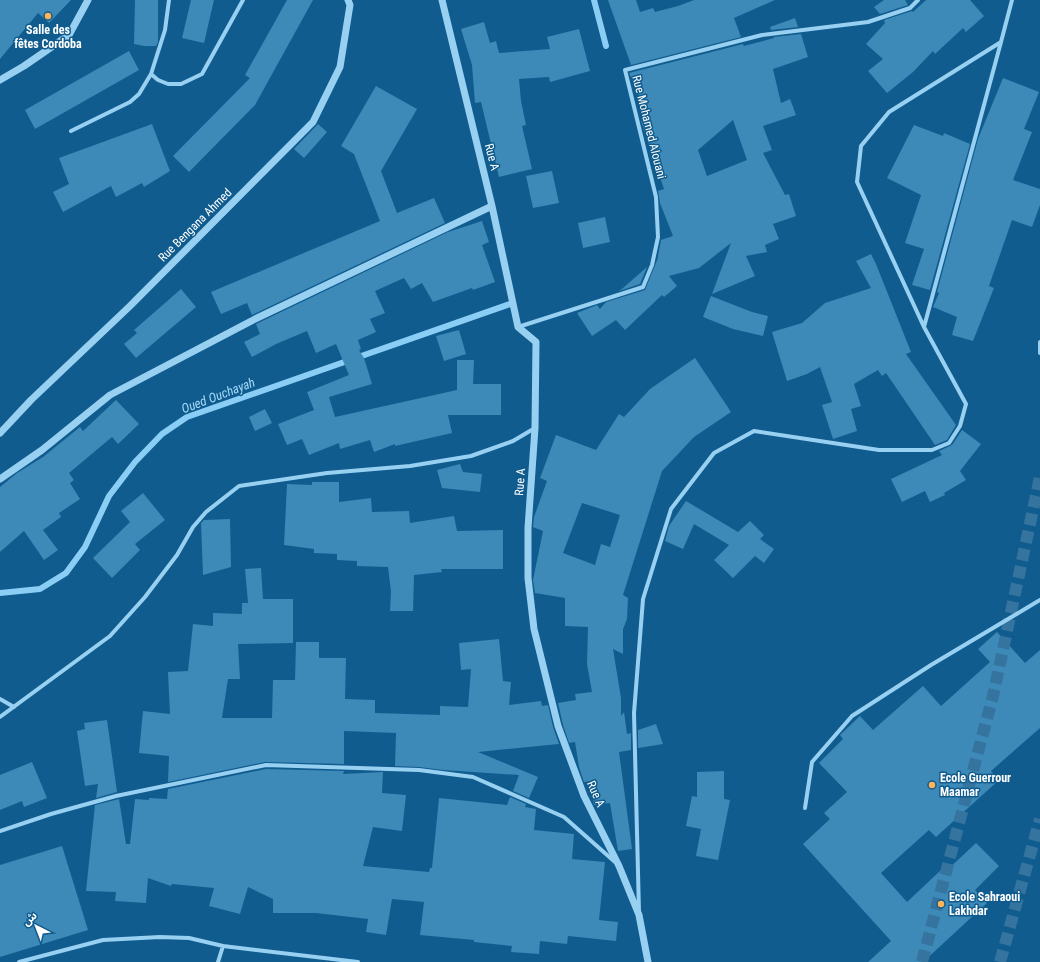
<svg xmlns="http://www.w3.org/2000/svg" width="1040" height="962" font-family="'Roboto Condensed','Noto Sans Arabic',sans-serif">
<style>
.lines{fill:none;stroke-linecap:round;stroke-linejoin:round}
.stream{stroke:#8acef6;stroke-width:6}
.building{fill:#3d89b8;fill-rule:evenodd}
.motorway-tunnel{stroke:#34749f;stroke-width:12;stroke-dasharray:12 6;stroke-linecap:butt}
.minor{stroke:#98d0f2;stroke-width:4}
.tertiary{stroke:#98d0f2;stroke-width:7}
.poi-dot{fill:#ffb35a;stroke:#105c8e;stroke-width:1.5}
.labels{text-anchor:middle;stroke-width:3;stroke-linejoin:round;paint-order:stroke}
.poi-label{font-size:12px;font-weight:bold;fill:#fff;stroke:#105c8e;text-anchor:start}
.street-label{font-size:12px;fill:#fff;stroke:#105c8e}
.water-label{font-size:13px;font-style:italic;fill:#a4dafa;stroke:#105c8e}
</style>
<rect width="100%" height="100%" fill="#105c8e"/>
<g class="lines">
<path class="stream" d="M594 0 606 46
M0 593 40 589 66 573 85 547 109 496 135 462 162 434 187 417 513 303"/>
</g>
<path class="building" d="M0 0H71L49 23 38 13 0 59Z
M135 0H158V42L156 46H144L134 44Z
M191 0H214L204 43 182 38Z
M287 0H313L255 105 189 172 173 156 250 78 245 75Z
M608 0H636L640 12 653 8 655 12 678 6 694 0H775L734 18 741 37 631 65Z
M884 0H905L908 5 880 14 874 7Z
M926 0H970L984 16 966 32 963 28 935 54 933 51 913 72 887 93 868 71 883 59 866 44 885 23 884 20 912 11 913 12Z
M795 18 798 27 771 30 770 27Z
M484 22 490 43 496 41 499 53 550 49 547 37 579 29 590 71 550 82 549 77 519 79 521 101 526 125 522 126 532 169 499 177 481 102 475 103 472 65 461 29Z
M801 34 808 57 773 69 781 103 790 99 796 115 763 126 772 150 763 153 785 195 789 194 796 216 773 224 779 239 765 245 767 252 746 256 755 276 712 294 731 243 699 268 669 276 677 286 664 297 662 295 625 330 616 320 592 336 577 313 597 305 600 309 606 302 645 290 658 258V256L661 240 673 236 660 203 658 191 664 189 641 121 649 119 629 73 743 44 744 46 774 38V37ZM733 120 747 160 707 176 698 150Z
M129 51 139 70 35 129 25 110Z
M1003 78 1039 92 1024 129 1032 132 1013 180 1040 189V205L1032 227 1012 220 989 286 994 288 973 341 952 335 957 317 933 307 939 293 937 292 978 139Z
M376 86 417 109 381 171 397 213 434 198 445 223 252 315 247 303 221 314 211 292 380 221 354 154 341 146Z
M152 124 170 171 144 187 142 183 116 197 111 186 63 212 53 192 69 184 59 158Z
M318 124 327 132 304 158 294 149Z
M914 125 943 136 944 133 970 144 930 290 912 285 924 249 905 243 921 195 887 178Z
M552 171 559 203 533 208 526 176Z
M605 217 610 242 583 248 578 223Z
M482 221 489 242 482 245 495 282 473 290 472 288 433 302 422 283 411 289 404 278 375 291 385 313 370 319 376 332 358 340 361 349 359 350 364 358 372 384 329 397 335 417 457 390V360H474L473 384H501V415H448L452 433 395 446V444L374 452 370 440 340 449 339 443 309 455 302 439 287 445 278 424 314 410 307 392 349 375 336 344 316 353 307 331 276 344 252 357 244 342 260 334 256 324 448 232Z
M871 254 876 264 911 352 906 354 956 425 947 440 935 445 886 373 882 376 878 370 854 384 861 406 851 409 857 431 833 439 822 405 832 402 820 367 807 374 787 381 772 332 802 323 825 303 871 288 856 261Z
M647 267 640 284 619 291 623 288Z
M181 289 196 307 136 358 124 344 137 333 134 330Z
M711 296 752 312 768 316 763 336 733 329 703 317Z
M459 330 466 354 444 361 436 336Z
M695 358 731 412 694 437 662 471 623 595 628 598 627 619 623 629V654L613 649 621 698V716L624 712 627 734 631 733V750L619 752 632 849 618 851 610 803 594 805 591 781 584 782 579 767 575 742 569 743 563 725 558 703 576 700 575 694 592 692 587 664 588 627 565 626V598L535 593 533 580 543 531 533 527 534 517 547 481 540 478 556 435 596 450 619 414 624 417 650 389ZM582 503 620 515 610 547 601 544 595 565 563 553Z
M116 400 139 424 118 444 112 437 69 473 74 480 70 483 80 499 59 513 61 517 43 530 58 550 44 560 24 531 0 552V487L17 473 43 457 80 427 83 431Z
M265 409 272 423 255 431 249 417Z
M962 430 981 444 960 471 966 480 944 493 945 495 930 502 925 491 902 502 891 479 942 455 939 451 952 445Z
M460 464 463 472 482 474 480 492 442 488 437 470Z
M312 482H339V502L371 498 372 512 409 511 410 523 454 516 457 531 503 530V569H441L442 572 414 575 413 611H390L391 592 388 567 357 566V561L337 560V554L314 553V549L284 545 287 484 312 485Z
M143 493 165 520 135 544 140 550 112 578 93 558 130 522 121 511Z
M686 501 738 532 750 521 764 535 760 539 774 549 764 563 755 556 733 578 714 560 729 545 694 524 683 549 665 541 669 526Z
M230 519 231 567 203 575 201 523 204 520Z
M261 568 263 599H293V643L238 644 240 679H228L222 718H272L273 680H295L296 642H319V658H346L345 699 375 700V713L440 715V706L468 707 471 669 461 670 459 643 499 639 503 681 511 682 509 705 541 701 542 706 548 705 553 727 559 744 478 752 538 777 529 798 513 791 519 775 443 770 419 767 395 766 396 733 344 731V764L265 762 168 782 169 756 139 753 143 711 170 714 168 672 188 671 193 624 213 626V613L242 614V603H248L245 569Z
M997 632 1025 663 1040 650V728L991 771 999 780 936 837 929 830 881 873 907 902 942 869 945 872 976 843 999 866 975 890 987 903 923 962H868L891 941 803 844 830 819 824 813 847 792 819 763 843 739 840 735 860 716 873 730 923 686 941 706 990 662 978 649Z
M107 720 117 792 96 798 98 784 85 786 77 731 85 729 84 723Z
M656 724 663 744 638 748V730Z
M32 762 47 798 24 807 22 801 0 810V775Z
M266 769 344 771 343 774 383 772 382 793 406 795 402 831 373 827 363 866 429 872 430 868H432L439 798 507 805 510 797 526 804 525 807 536 809 534 830 574 834 572 859 605 862 599 920 618 922 616 941 568 936 567 944 540 941 539 954 511 952 512 946 474 942V940L420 935 424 902 392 899 386 935 366 932 368 919 316 913H273V899L248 887 240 914 209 906 214 888 172 884 171 886 148 878 146 903 115 901 116 892 86 891 95 805 119 799 126 844H130L135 799 149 800V798L167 799 168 789Z
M724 771V799L730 800 718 860 696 856 701 829 686 826 692 796 697 797V772Z
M62 846 88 930 0 957V865Z"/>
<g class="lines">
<path class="motorway-tunnel" d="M922 962 993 696 1040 477
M1000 962 1040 819"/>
<path class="minor" d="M151 74 158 80 168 84H181L202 74 243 0
M71 131 130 102 139 94 151 74 165 30 169 0
M518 327 643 287 652 265 658 237 656 197 625 70 762 35 868 22 910 8 918 0
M924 327 1001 42
M1040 342V353
M0 699 14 707
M0 717 110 636 145 597 177 555 193 527 206 512 239 486 327 473 410 466 471 456 513 441 535 428
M805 808 812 762 852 716 931 665 1040 600
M0 831 51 814 116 796 266 765 419 770 473 777 564 817 615 862
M639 912 634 713 643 599 671 509 714 453 754 431 879 450H932L949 443 960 426 966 404 924 327 857 182 861 146 889 112 1001 42 1012 0
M19 962 103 940 160 937 189 938 223 946 358 962
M218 962 223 946"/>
<path class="tertiary" d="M442 0 492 206 518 327 536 342 535 428 528 528V578L534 629 558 726 584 796 619 866 639 915 648 962
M0 80 24 66 69 35 88 0
M0 433 31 400 130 306 313 122 340 67 350 5 348 0
M0 479 42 450 110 395 255 319 492 206"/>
</g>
<g class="poi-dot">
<circle cx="48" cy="16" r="4"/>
<circle cx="932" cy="785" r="4"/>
<circle cx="941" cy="904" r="4"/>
</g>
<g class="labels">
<g class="poi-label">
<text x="48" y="34" text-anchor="middle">Salle des<tspan x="48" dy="14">fêtes Cordoba</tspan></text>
<text x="940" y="782">Ecole Guerrour<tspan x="940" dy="14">Maamar</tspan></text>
<text x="949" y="901">Ecole Sahraoui<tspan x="949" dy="14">Lakhdar</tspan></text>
</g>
<g class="street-label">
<text transform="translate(649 127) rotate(76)" y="4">Rue Mohamed Alouani</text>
<text transform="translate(492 157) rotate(76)" y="4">Rue A</text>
<text transform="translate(195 225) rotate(-45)" y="4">Rue Bengana Ahmed</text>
<text transform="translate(520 482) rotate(-86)" y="4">Rue A</text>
<text transform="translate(596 794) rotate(66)" y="4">Rue A</text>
</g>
<g class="water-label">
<text transform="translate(218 395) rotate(-21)" y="5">Oued Ouchayah</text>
</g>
</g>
<g transform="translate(36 926) rotate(318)" stroke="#105c8e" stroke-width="3" paint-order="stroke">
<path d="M0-3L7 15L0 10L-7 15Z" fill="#ffffff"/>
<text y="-6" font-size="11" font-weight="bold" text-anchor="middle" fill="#ffffff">ش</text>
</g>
</svg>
